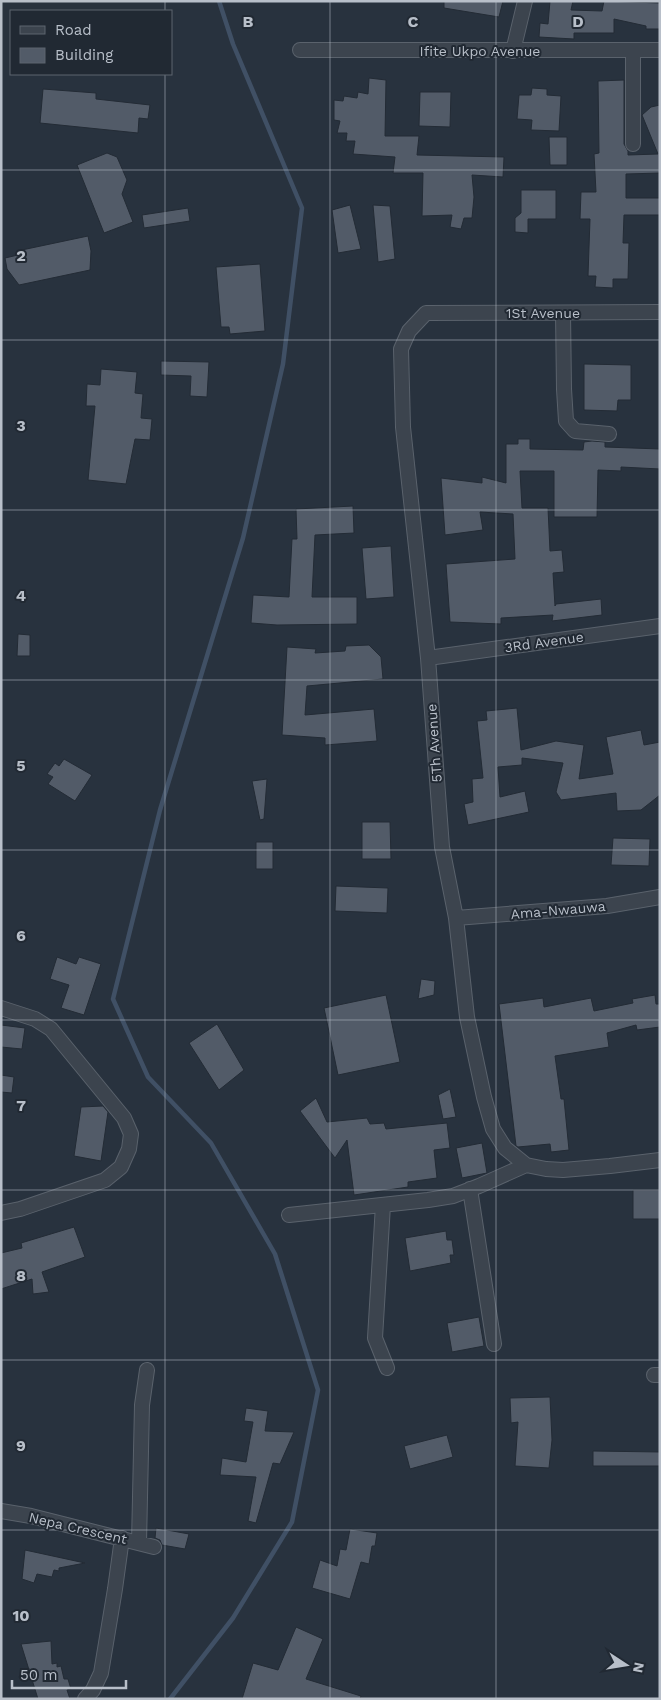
<svg xmlns="http://www.w3.org/2000/svg" width="661" height="1700" viewBox="0 0 661 1700" font-family="'Work Sans',sans-serif">
<style>
.lines{fill:none;stroke-linecap:round;stroke-linejoin:round}
.stream{stroke:#405065;stroke-width:4.5}
.building{fill:#525b68;stroke:#232b35}
.street-casing{stroke:#5a626c;stroke-width:16}
.street{stroke:#3c444e;stroke-width:14}
.grid{fill:none;stroke:#b8bfc9;stroke-width:1;stroke-opacity:0.55}
.labels{text-anchor:middle;stroke-width:4;stroke-linejoin:round;paint-order:stroke}
.street-label{font-size:14px;fill:#b8bfc9;stroke:#212933}
.grid-label{font-size:16px;text-anchor:middle;font-weight:bold;fill:#b8bfc9;stroke:#212933;stroke-width:4;stroke-linejoin:round;paint-order:stroke}
</style>
<rect width="100%" height="100%" fill="#28323e"/>
<g class="lines">
<path class="stream" d="M170 1699 233 1618 292 1522 318 1390 275 1254 211 1143 148 1077 113 999 160 810 243 538 283 364 302 208 233 44 219 1"/>
</g>
<path class="building" d="M444 1H503L499 17 444 8Z
M550 1H573L571 10 602 11 604 1 660 3V29H646V26L614 19V33H574V39L539 37 540 23 548 24Z
M369 78 386 80 385 136H419L417 155 504 157 503 177 472 175 474 197 472 218H464L461 229 450 227 452 215 422 216 423 173H393L395 157 353 154 355 141H346L347 133H337L340 121 334 120V100L343 101 344 96 357 98 358 92 368 94Z
M624 80V144L628 151V155L658 154 642 115 651 107 660 105V173L626 174V198H660V215H624L623 243H629L628 279H613V288L595 287 596 276H588L590 219H580L581 192H596L594 154 599 153 598 81Z
M532 88 547 89V95L561 96 559 131 531 130 532 120 517 119 519 95H531Z
M43 89 96 93V99L150 105 148 119 139 118 138 133 40 123Z
M420 92H451L450 127 419 126Z
M549 137H567V165H550Z
M107 153 117 157 127 180 122 194 133 222 104 233 77 165Z
M521 190H556V219H528V233L515 232V218L521 213Z
M350 205 361 249 338 253 332 210Z
M373 205 390 206 395 259 378 262Z
M188 208 190 221 144 228 142 215Z
M88 236 91 251 90 270 19 285 7 269 5 258 18 255 17 251Z
M260 264 265 331 230 334 229 327H221L216 267Z
M161 361 209 362 207 397 190 396 191 376 161 375Z
M584 364 631 365V400H618L617 411 584 410Z
M101 369 137 372 135 393 143 394 141 418 152 419 150 440 135 439 126 484 88 480 95 406H86L87 384 100 385Z
M518 439H530V449L583 450 584 442 592 441 605 442V447L660 449V469L621 467V471L598 470 597 517H554V471H520L522 508H548L550 551 562 550 564 572 553 573 555 606 556 604 601 599 602 615 552 621 553 615 501 618V624L450 622 446 564 515 559 513 514 480 512 483 530 445 535 441 478 482 483V477L506 483V444H518Z
M353 506 354 533 315 535 312 597H357V624L277 625 251 623 253 595 289 597 292 539H297L296 509Z
M391 546 394 597 366 599 362 548Z
M18 634 30 635V656H17Z
M369 645 381 657 383 679 307 686 305 715 374 709 377 741 325 745V738L282 735 287 647 316 649 315 653 345 651 346 646Z
M517 708 521 750 556 741 584 745 579 779 613 774 606 737 641 730 644 745 660 742V795L641 810 617 811 616 793 561 800 556 792 563 763 522 758V765L498 767 500 797 525 791 529 812 468 825 464 804 473 802 472 779 483 778 477 721 487 720 486 711Z
M64 759 92 775 75 801 48 784 53 777 47 774 55 763 59 766Z
M267 779 264 819 260 820 252 781Z
M362 822H390L391 859H362Z
M613 838 650 839 649 866 611 865Z
M256 842H273V869H256Z
M336 886 388 888 387 913 335 911Z
M57 957 76 964 79 957 101 964 84 1015 61 1008 69 985 50 979Z
M421 979 435 981 434 995 418 999Z
M386 995 400 1062 338 1075 324 1008Z
M655 995 656 1004H660V1027L637 1030 636 1025 607 1033 609 1047 555 1056 561 1099H564L569 1150 551 1152 550 1144 518 1147 516 1146 499 1004 543 998 544 1007 591 998 594 1011 633 1003 632 999Z
M217 1024 244 1070 219 1090 189 1043Z
M1 1025 25 1028 22 1049 1 1047Z
M1 1075 14 1077 12 1093 1 1092Z
M450 1089 456 1117 443 1119 438 1095Z
M316 1098 327 1122 367 1118 370 1124 384 1123 386 1129 447 1123 450 1148 434 1150 437 1178 408 1182V1187L354 1195 347 1140 335 1158 300 1111Z
M103 1106 108 1112 101 1161 74 1156 81 1107Z
M482 1143 487 1173 462 1178 456 1148Z
M633 1190H660V1219H633Z
M74 1227 85 1257 42 1272 49 1292 33 1294 32 1279 1 1289V1253L22 1248 21 1243Z
M446 1231 447 1240H452L454 1255H450L451 1263 410 1271 405 1238Z
M479 1317 484 1346 452 1352 447 1323Z
M550 1397 552 1440 549 1468 515 1466 518 1422 511 1423 510 1398Z
M246 1408 268 1411 265 1431 294 1432 280 1464 273 1463 256 1523 248 1521 256 1477 220 1475 222 1458 246 1462 253 1422 244 1421Z
M447 1435 453 1457 410 1469 404 1446Z
M593 1451 660 1452V1466H593Z
M156 1528 189 1534 185 1549 162 1545 160 1540 155 1538Z
M350 1529 377 1533 375 1546H372L369 1564 361 1562 350 1599 312 1588 320 1560 337 1566 340 1549 346 1550Z
M25 1550 85 1563 59 1568V1571L54 1570 52 1577 37 1574 34 1583 22 1579Z
M296 1627 323 1639 306 1679 361 1696 360 1699H242L253 1663 278 1670Z
M51 1641 52 1664 57 1663V1667L61 1666 64 1679H68L71 1689 67 1690 70 1699H38L21 1644Z"/>
<g class="lines">
<g class="street-casing">
<path id="street" d="M300 50H660
M513 51 525 1
M633 144V51
M660 312 426 313 409 331 401 349 403 427 428 658 442 847 456 918 467 1017 484 1097 493 1129 505 1148 526 1165 546 1169 563 1170 610 1166 660 1160
M563 313 564 389 566 421 575 431 609 434
M428 658 660 626
M456 918 607 906 660 897
M1 1008 35 1019 51 1029 124 1118 131 1134 129 1149 121 1167 105 1180 20 1209 1 1213
M470 1189 494 1344
M383 1205 375 1338 387 1368
M289 1215 428 1200 453 1196 479 1186 526 1165
M654 1375H660
M1 1511 31 1516 154 1547
M139 1543 142 1405 147 1370
M85 1699 93 1690 101 1673 115 1589 122 1538"/>
</g>
<use href="#street" class="street"/>
</g>
<path class="grid" d="M165 1V11M330 1V1699M496 1V1699M165 74V1699M1 170H660M1 340H660M1 510H660M1 680H660M1 850H660M1 1020H660M1 1190H660M1 1360H660M1 1530H660"/>
<g class="labels">
<g class="street-label">
<text x="480" y="56">Ifite Ukpo Avenue</text>
<text x="543" y="318">1St Avenue</text>
<text transform="translate(544 642) rotate(-8)" y="5">3Rd Avenue</text>
<text transform="translate(434 743) rotate(-94)" y="5">5Th Avenue</text>
<text transform="translate(558 910) rotate(-5)" y="5">Ama-Nwauwa</text>
<text transform="translate(78 1528) rotate(13)" y="5">Nepa Crescent</text>
</g>
</g>
<g class="grid-label">
<text x="248" y="27">B</text>
<text x="413" y="27">C</text>
<text x="578" y="27">D</text>
<text x="21" y="261">2</text>
<text x="21" y="431">3</text>
<text x="21" y="601">4</text>
<text x="21" y="771">5</text>
<text x="21" y="941">6</text>
<text x="21" y="1111">7</text>
<text x="21" y="1281">8</text>
<text x="21" y="1451">9</text>
<text x="21" y="1621">10</text>
</g>
<rect width="661" height="1700" fill="none" stroke="#b8bfc9" stroke-width="5"/>
<rect x="10" y="10" width="162" height="65" fill="#212933" stroke="#5d656f"/>
<rect x="20" y="26" width="25" height="8" fill="#3c444e" stroke="#5d656f"/>
<text x="55" y="35" font-size="15" fill="#b8bfc9">Road</text>
<rect x="20" y="48" width="25" height="15" fill="#525b68" stroke="#5d656f"/>
<text x="55" y="60" font-size="15" fill="#b8bfc9">Building</text>
<g transform="translate(626 1665) rotate(102)" stroke="#212933" stroke-width="4" paint-order="stroke">
<path d="M0-4L9 19L0 12L-9 19Z" fill="#b8bfc9"/>
<text y="-8" font-size="14" font-weight="bold" text-anchor="middle" fill="#b8bfc9">N</text>
</g>
<path d="M12 1680v8h114v-8" fill="none" stroke="#b8bfc9" stroke-width="2.5"/>
<text x="20" y="1680" font-size="15" fill="#b8bfc9" stroke="#212933" stroke-width="4" paint-order="stroke">50 m</text>
</svg>
